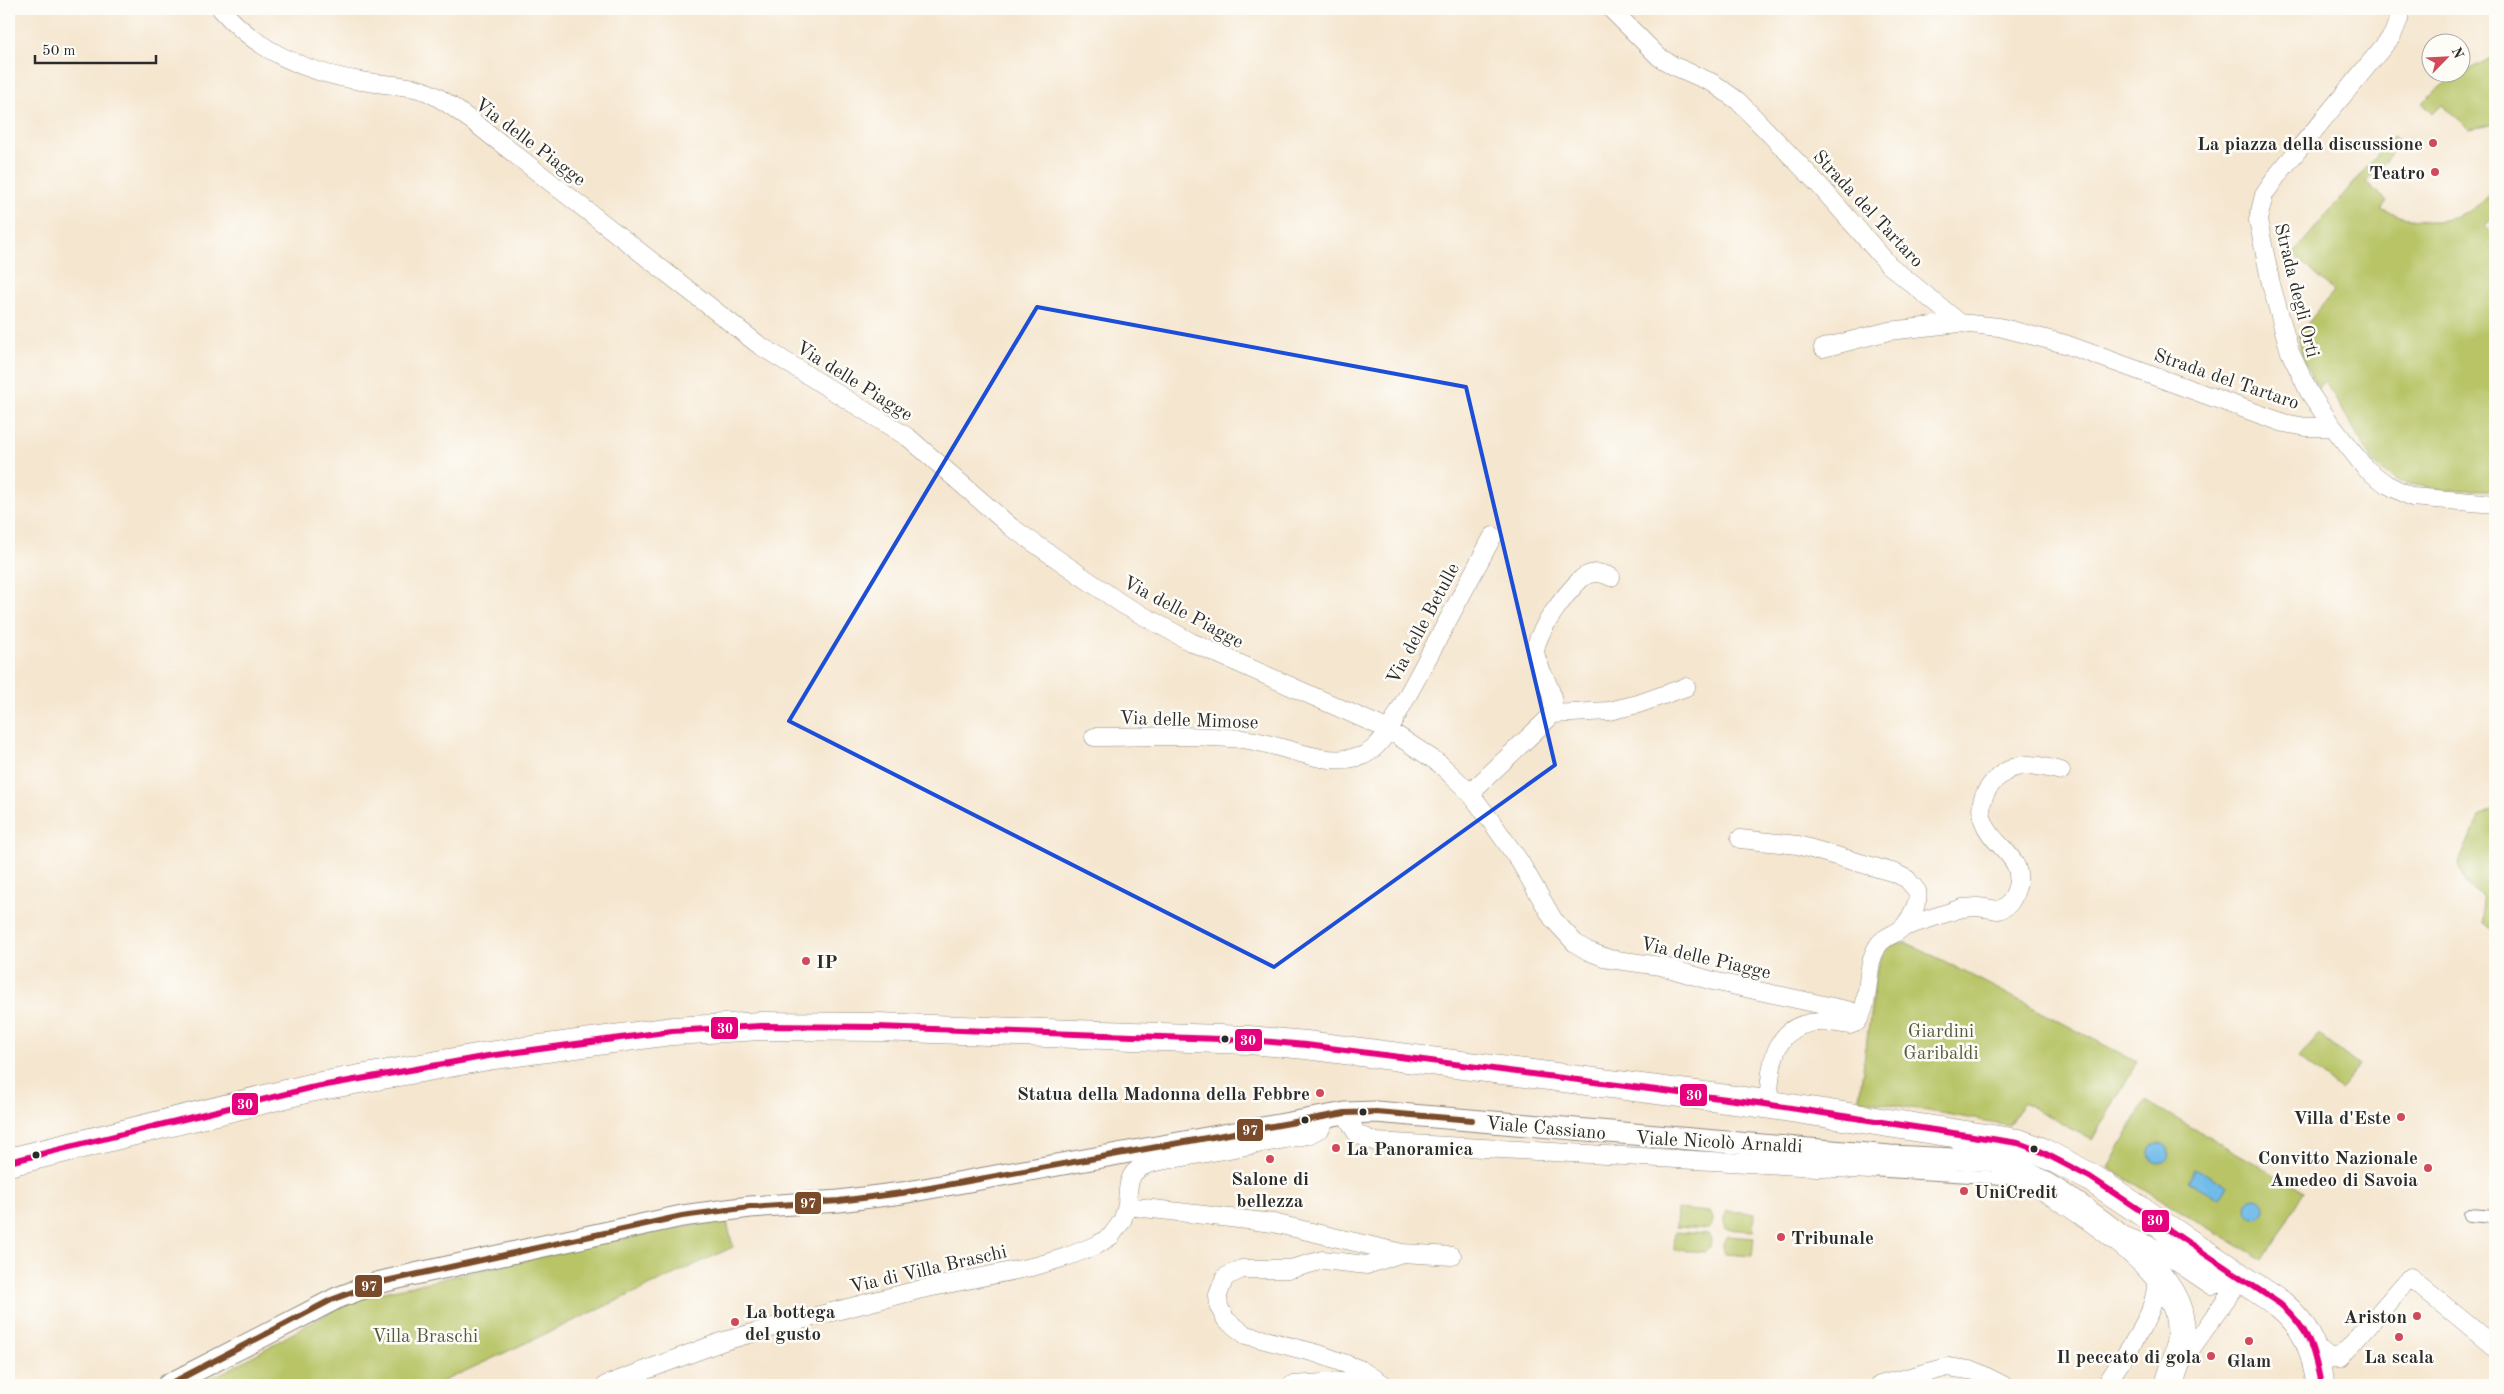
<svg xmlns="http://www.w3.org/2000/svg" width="2504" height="1394" viewBox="0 0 2504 1394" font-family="'Old Standard TT',serif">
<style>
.green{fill:#b8c466;stroke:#727848}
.water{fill:#6fbbe9;stroke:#4d738a}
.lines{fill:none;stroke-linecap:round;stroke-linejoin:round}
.pedestrian-casing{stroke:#90887d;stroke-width:14}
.minor-casing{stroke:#90887d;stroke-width:19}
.tertiary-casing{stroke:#90887d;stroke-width:23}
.primary-casing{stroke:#90887d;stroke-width:29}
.pedestrian{stroke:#fff;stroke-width:12}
.minor{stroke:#fff;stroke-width:18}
.tertiary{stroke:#fff;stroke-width:21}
.primary{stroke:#fff;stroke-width:28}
.bus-1-casing{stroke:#fdfcf7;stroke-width:10}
.bus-2-casing{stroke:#fdfcf7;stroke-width:10}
.bus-1{stroke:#e5007d;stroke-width:6}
.bus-2{stroke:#7a4b2a;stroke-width:6}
.marked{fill:none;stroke:#1d4ed8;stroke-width:4;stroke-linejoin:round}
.poi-dot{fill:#d1495b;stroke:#fdfcf7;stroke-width:2}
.bus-dot{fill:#2b2b2b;stroke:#fdfcf7;stroke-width:2}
.labels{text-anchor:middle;stroke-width:5;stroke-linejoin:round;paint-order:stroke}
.street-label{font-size:19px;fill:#2b2b2b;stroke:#fdfcf7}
.poi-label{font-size:19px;font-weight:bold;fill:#2b2b2b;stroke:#fdfcf7;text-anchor:end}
.park-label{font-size:19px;fill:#55593d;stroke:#fdfcf7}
.line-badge{stroke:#fdfcf7;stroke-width:2}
.badge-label{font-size:14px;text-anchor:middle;font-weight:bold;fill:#fff}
</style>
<rect width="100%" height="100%" fill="#fdfcf7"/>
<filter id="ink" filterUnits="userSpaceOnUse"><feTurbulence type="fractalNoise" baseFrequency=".02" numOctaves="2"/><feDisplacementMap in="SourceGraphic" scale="10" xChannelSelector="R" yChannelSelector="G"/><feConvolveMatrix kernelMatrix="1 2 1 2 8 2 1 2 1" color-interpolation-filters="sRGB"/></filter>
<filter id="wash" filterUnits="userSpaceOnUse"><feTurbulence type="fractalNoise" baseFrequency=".0096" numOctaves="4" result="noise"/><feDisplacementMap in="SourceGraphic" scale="20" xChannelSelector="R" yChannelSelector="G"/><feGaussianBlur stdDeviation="1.12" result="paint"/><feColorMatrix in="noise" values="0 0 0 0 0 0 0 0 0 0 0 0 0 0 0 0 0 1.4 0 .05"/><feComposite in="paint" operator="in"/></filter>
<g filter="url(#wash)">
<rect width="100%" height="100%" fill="#f5e6cf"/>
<path class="green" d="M2495 56V124L2470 129 2442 105 2433 114 2422 103C2443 81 2468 70 2495 56Z
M2393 136 2401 143 2366 182 2387 201 2381 209C2425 228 2462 227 2495 189V215L2485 226 2495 236V242L2490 248 2495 253V490H2440L2396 481 2379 468 2372 459 2325 381 2318 387C2306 369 2300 356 2299 334L2334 291 2293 254Z
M2495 809V931L2484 923 2482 896 2466 885 2458 864 2479 817Z
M1896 943H1906L1921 949 2137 1062 2092 1140 2023 1102 2009 1125 1859 1099 1876 971 1885 949Z
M2318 1034 2359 1066 2340 1090 2298 1057Z
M2145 1101 2304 1191 2263 1260 2108 1168Z
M1677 1209 1710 1212 1713 1217 1712 1225 1708 1229 1676 1227Z
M1727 1211 1754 1213 1753 1231 1726 1229C1723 1220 1723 1219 1727 1211Z
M726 1218 733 1247 435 1385H195L230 1369 353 1299 598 1244Z
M1675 1232 1708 1234 1711 1239 1710 1248 1706 1252 1674 1250Z
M1727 1236 1754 1238 1752 1256 1725 1254C1722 1245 1722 1244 1727 1236Z"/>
<path class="water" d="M2149 1153a10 10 0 1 1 20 0a10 10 0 1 1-20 0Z
M2195 1168 2228 1186 2220 1199 2188 1181Z
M2245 1208a10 10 0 1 1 20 0a10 10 0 1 1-20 0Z"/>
</g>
<g filter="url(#ink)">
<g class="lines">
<g class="pedestrian-casing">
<path id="pedestrian" d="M1870 1170 2020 1179
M2470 1215 2495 1217"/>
</g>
<g class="minor-casing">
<path id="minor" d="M221 9C257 51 308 73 361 81 381 85 403 84 422 90 440 96 456 110 471 120L759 345 909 438 1011 527 1122 604 1191 642 1389 730 1440 764 1470 793 1491 821 1520 862 1553 919 1575 943 1588 951 1609 959 1661 966 1713 981 1851 1011 1856 1018 1855 1023 1850 1025C1839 1024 1830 1021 1819 1022 1771 1024 1771 1068 1768 1104
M1611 9 1659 57 1674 66 1713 83 1738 101 1819 185 1889 265 1960 323 1999 327 2065 344 2284 423 2306 427H2333
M2400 9 2399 19 2392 36 2279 173 2264 195 2258 220 2271 284 2290 352 2309 392 2333 427 2365 468 2386 484 2412 497 2495 504
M1823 348 1889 331 1960 323
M1553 714C1555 687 1542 679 1536 656 1530 638 1568 591 1582 578 1592 571 1600 572 1611 577
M1094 737C1143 737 1194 734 1242 739 1281 743 1319 767 1358 757 1372 754 1381 741 1389 730L1493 536
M1470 793 1553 714 1609 711 1638 704 1686 687
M1740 839 1798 845 1895 873 1907 879 1917 891C1920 901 1911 918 1904 926 1897 935 1884 935 1877 947 1864 969 1872 1001 1857 1022
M1904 927 1962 908 1978 907 1998 910C2006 908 2011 903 2014 895 2031 857 1993 850 1983 820 1975 796 1997 771 2020 766 2033 763 2048 768 2061 771
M1345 1113 1357 1134 1376 1142 1870 1170 1890 1156
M1327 1116 1321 1128 1308 1135 1156 1162C1128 1168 1128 1181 1127 1206L1273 1223 1402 1253 1367 1265 1323 1260 1291 1269H1242L1225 1277 1218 1295 1219 1307 1226 1320 1246 1335 1319 1354 1359 1369 1385 1385
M2123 1235 2156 1248 2211 1285 2220 1282 2228 1269
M1402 1253 1452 1256
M2311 1343 2329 1358H2340L2410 1277 2495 1347
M2179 1366 2241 1278
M606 1385 721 1342 777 1326 918 1290 1036 1266 1066 1257 1097 1245 1111 1236 1122 1221 1127 1206
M1292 1385 1340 1382 1370 1385
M1880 1385 1948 1367 1975 1371 2003 1385
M2106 1385C2125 1353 2161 1311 2156 1273"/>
</g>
<g class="tertiary-casing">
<path id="tertiary" d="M168 1385 337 1298 377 1283 415 1274 682 1216 750 1207 839 1201 902 1193 1345 1113 1376 1112 1890 1156 1999 1161"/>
</g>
<g class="primary-casing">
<path id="primary" d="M1965 1141C2023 1172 2160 1247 2178 1311 2185 1337 2177 1361 2169 1385
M9 1162 310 1088 488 1056 672 1031 761 1026 877 1027 1249 1040 1306 1045 1758 1103 2018 1143 2040 1151 2090 1177 2280 1304C2309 1328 2314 1349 2321 1385"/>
</g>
<use href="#pedestrian" class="pedestrian"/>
<use href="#minor" class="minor"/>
<use href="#tertiary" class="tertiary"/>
<use href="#primary" class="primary"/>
<g class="bus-1-casing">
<path id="bus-1" d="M9 1162 310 1088 488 1056 672 1031 761 1026 877 1027 1249 1040 1306 1045 1758 1103 2018 1143 2040 1151 2090 1177 2280 1304C2309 1328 2314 1349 2321 1385"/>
</g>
<g class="bus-2-casing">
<path id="bus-2" d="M168 1385 331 1300 377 1283 682 1216 750 1207 839 1201 902 1193 1345 1113 1376 1112 1472 1120"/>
</g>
<use href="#bus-1" class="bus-1"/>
<use href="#bus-2" class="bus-2"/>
</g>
</g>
<path class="marked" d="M1037 307 1466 387 1555 765 1274 967 789 721Z"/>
<g class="poi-dot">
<circle cx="2433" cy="143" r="5"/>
<circle cx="2435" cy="172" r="5"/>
<circle cx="806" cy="961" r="5"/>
<circle cx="1320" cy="1093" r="5"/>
<circle cx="2401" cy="1117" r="5"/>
<circle cx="1336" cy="1148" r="5"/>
<circle cx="1270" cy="1159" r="5"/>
<circle cx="2428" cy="1168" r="5"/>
<circle cx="1964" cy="1191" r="5"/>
<circle cx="1781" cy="1237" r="5"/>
<circle cx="2417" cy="1316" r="5"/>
<circle cx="735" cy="1322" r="5"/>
<circle cx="2399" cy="1337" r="5"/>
<circle cx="2249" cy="1341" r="5"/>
<circle cx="2211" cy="1356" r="5"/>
</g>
<g class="bus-dot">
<circle cx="1225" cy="1039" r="4.5"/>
<circle cx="1363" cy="1112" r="4.5"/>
<circle cx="1305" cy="1120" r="4.5"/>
<circle cx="2034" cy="1149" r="4.5"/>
<circle cx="36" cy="1155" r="4.5"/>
</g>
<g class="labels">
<g class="street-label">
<text transform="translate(531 141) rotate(37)" y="7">Via delle Piagge</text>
<text transform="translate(1869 208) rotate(47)" y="7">Strada del Tartaro</text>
<text transform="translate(2298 290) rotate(76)" y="7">Strada degli Orti</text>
<text transform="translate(2227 378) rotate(19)" y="7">Strada del Tartaro</text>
<text transform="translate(855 380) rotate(32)" y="7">Via delle Piagge</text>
<text transform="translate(1184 611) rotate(28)" y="7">Via delle Piagge</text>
<text transform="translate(1422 623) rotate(-62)" y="7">Via delle Betulle</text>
<text transform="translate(1189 719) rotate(2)" y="7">Via delle Mimose</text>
<text transform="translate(1706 957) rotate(13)" y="7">Via delle Piagge</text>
<text transform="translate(1546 1127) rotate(5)" y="7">Viale Cassiano</text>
<text transform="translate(1719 1141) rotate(3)" y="7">Viale Nicolò Arnaldi</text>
<text transform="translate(928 1268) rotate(-13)" y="7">Via di Villa Braschi</text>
</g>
<g class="poi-label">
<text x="2423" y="150">La piazza della discussione</text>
<text x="2425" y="179">Teatro</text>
<text x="816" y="968" text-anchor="start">IP</text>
<text x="1310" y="1100">Statua della Madonna della Febbre</text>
<text x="2391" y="1124">Villa d'Este</text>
<text x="1346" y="1155" text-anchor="start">La Panoramica</text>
<text x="2418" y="1164">Convitto Nazionale<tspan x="2418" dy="22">Amedeo di Savoia</tspan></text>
<text x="1270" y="1185" text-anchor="middle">Salone di<tspan x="1270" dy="22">bellezza</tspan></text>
<text x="1974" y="1198" text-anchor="start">UniCredit</text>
<text x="1791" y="1244" text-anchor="start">Tribunale</text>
<text x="745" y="1318" text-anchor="start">La bottega<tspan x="745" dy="22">del gusto</tspan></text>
<text x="2407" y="1323">Ariston</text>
<text x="2201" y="1363">Il peccato di gola</text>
<text x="2399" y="1363" text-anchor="middle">La scala</text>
<text x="2249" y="1367" text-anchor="middle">Glam</text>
</g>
<g class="park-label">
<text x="1941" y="1037">Giardini<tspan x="1941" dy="22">Garibaldi</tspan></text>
<text x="425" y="1342">Villa Braschi</text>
</g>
</g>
<g class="line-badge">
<rect x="710" y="1016" width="29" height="24" rx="5" fill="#e5007d"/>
<rect x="1234" y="1028" width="29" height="24" rx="5" fill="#e5007d"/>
<rect x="1679" y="1083" width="29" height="24" rx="5" fill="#e5007d"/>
<rect x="231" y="1092" width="28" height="24" rx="5" fill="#e5007d"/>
<rect x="1236" y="1118" width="28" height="24" rx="5" fill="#7a4b2a"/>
<rect x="794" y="1191" width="28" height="24" rx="5" fill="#7a4b2a"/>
<rect x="2141" y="1209" width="29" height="24" rx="5" fill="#e5007d"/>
<rect x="354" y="1274" width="29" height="24" rx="5" fill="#7a4b2a"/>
</g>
<g class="badge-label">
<text x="725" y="1033">30</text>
<text x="1248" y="1045">30</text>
<text x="1694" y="1100">30</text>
<text x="245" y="1109">30</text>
<text x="1250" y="1135">97</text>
<text x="808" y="1208">97</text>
<text x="2155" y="1225">30</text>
<text x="369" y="1291">97</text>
</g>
<rect width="2504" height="1394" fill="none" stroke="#fdfcf7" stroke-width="30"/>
<g transform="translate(2446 58) rotate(66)"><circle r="24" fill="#fdfcf7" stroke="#a9a8a5"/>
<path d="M0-4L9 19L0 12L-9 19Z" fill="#d1495b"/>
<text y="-8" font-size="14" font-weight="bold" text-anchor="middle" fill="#2b2b2b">N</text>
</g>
<path d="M35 55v8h121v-8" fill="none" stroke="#2b2b2b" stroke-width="2.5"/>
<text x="42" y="55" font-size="15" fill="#2b2b2b" stroke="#fdfcf7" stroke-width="4" paint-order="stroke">50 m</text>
</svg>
